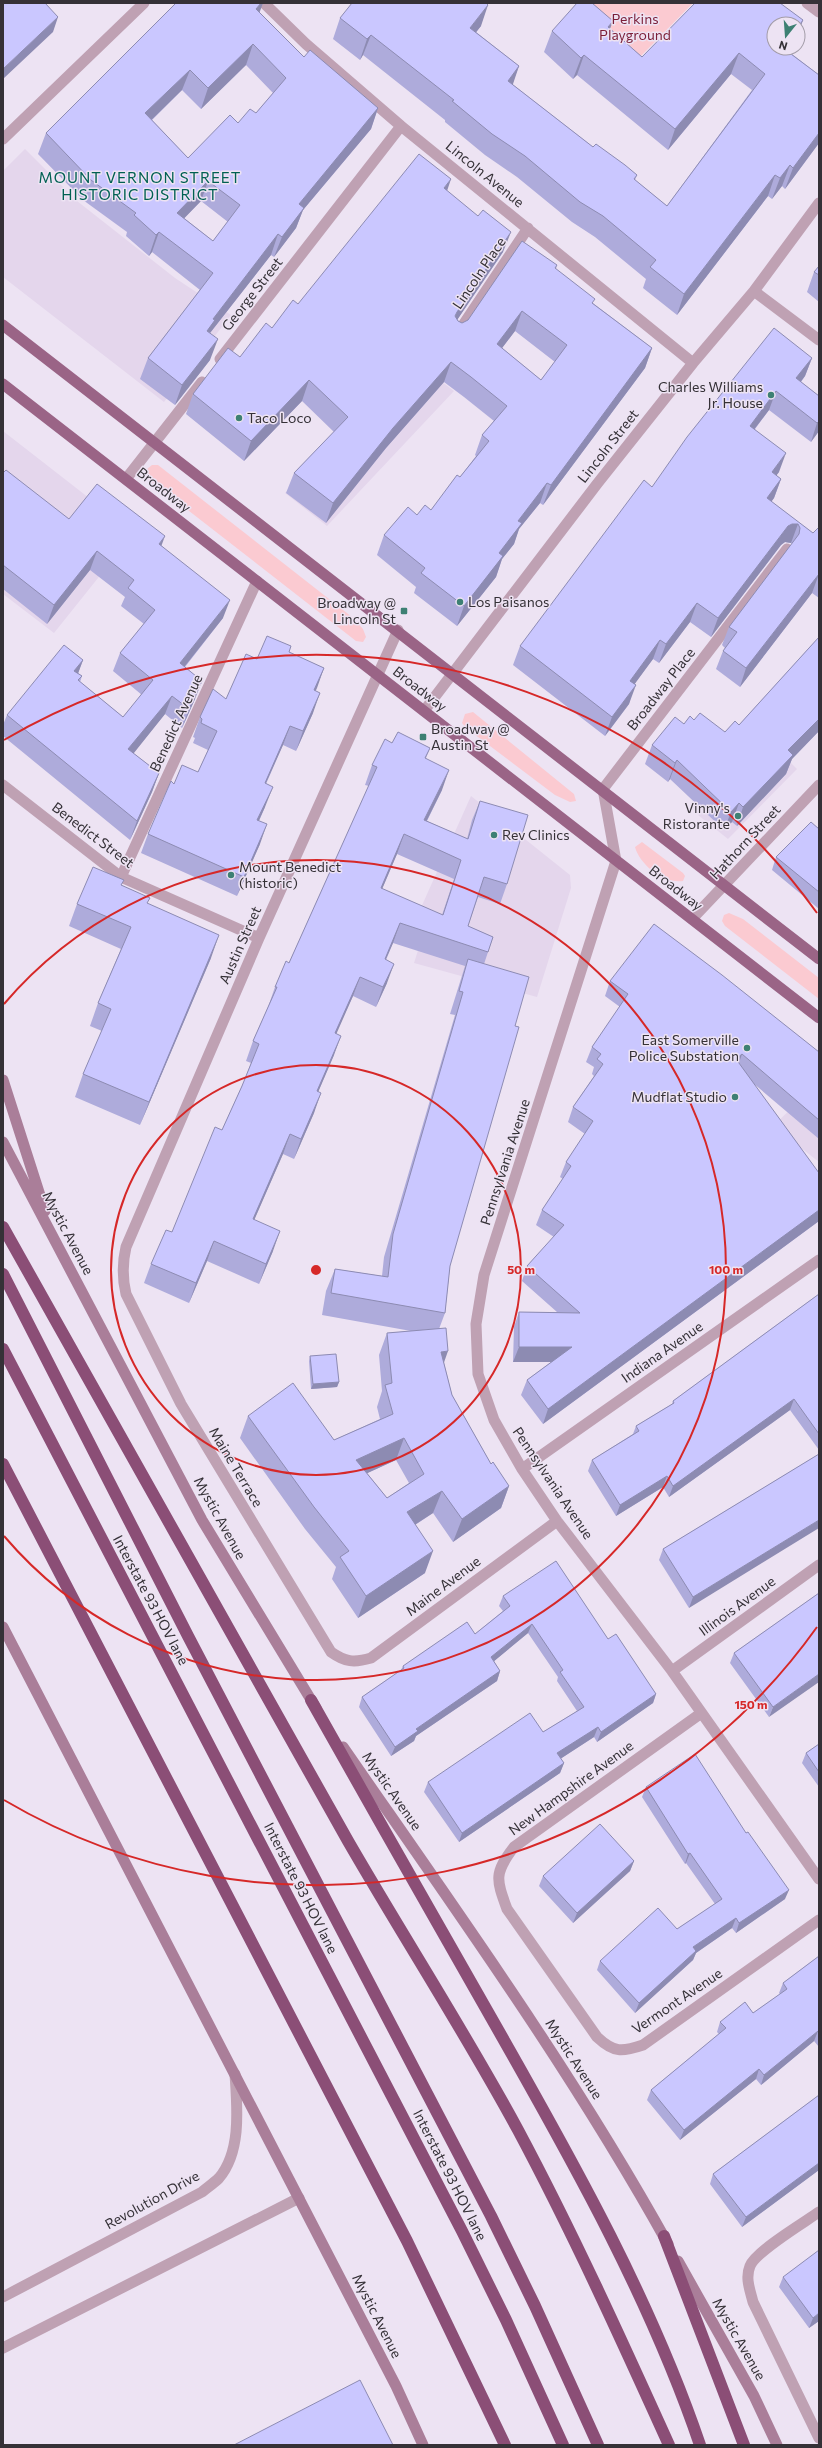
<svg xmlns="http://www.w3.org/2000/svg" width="822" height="2448" viewBox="0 0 822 2448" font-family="Commissioner,sans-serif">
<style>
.built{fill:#e4d6ec}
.green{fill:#fbcad1}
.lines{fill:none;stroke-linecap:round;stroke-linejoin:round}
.minor{stroke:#bfa1b3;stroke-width:11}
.secondary{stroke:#aa7e99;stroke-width:11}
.primary{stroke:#9a6486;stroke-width:11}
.motorway{stroke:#8b4e76;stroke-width:12}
.wall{fill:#aeabdb;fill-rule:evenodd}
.shaded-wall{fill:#8d8bb2}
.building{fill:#cac7ff;stroke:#8d8bb2;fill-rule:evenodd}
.ring{fill:none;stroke:#d62828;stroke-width:2}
.poi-dot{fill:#3d8073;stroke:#ede3f3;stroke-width:1.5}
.labels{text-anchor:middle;stroke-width:3;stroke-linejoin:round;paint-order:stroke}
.park-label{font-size:14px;fill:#7b1e38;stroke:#ede3f3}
.street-label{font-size:14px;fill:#353137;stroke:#ede3f3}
.poi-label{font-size:14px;fill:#353137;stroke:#ede3f3;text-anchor:end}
.neighbourhood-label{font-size:15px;letter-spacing:1px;fill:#006053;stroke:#ede3f3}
.centre{fill:#d62828;stroke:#ede3f3;stroke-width:2}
.ring-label{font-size:12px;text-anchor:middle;font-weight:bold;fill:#d62828;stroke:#ede3f3;stroke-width:3;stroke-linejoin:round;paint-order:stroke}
</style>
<rect width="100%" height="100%" fill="#ede3f3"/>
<path class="built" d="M25 149 77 201 175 278 231 315 164 402 3 277V171Z
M414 360 454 391 327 526 285 493Z
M3 431 134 533 54 633 3 594Z
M769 741 797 769 728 839 698 815Z
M471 796 570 875 571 888 537 997 414 963 429 916 419 912Z
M819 1082V1162L773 1126Z"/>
<path class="green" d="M580 3H693L637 60Z
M152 465H158L352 617 363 629 366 637 363 642 356 641 148 479 147 469Z
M473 712 574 794 576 801 570 802 555 795 466 728 462 723 465 714Z
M642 842 683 873 685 876 683 881C664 884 640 865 635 847Z
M729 913 743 919 819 978V999L725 926 722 921 724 915Z"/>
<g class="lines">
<path class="minor" d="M264 3 306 44 401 126 693 363
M807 3 819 12
M3 139 144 3
M754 291 819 340
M457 334 528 228
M220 359 401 126
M126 479 202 382
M787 549 603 789 616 861 484 1275 476 1324 478 1374 494 1420 522 1469 557 1521 672 1671 819 1879
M398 630 259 938 126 1247C122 1264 122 1277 126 1294L181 1404 331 1652C345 1662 354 1663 371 1658L557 1521
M424 711 597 484 693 363 754 291 819 203
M3 785 121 877 259 938
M121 877 257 581
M692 919 819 785
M522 1469 819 1260
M672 1671 819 1565
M700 1714 514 1847C494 1873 496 1879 507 1909L597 2037C614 2053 622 2052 643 2045L819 1920
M819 2212C805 2222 756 2251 750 2266 745 2278 750 2290 753 2302L819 2438
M3 2297 202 2192C208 2187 214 2183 219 2178 242 2151 237 2106 235 2074
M3 2348 299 2198"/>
<path class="secondary" d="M3 1080 45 1211
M3 1142 202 1520 316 1708
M3 1627 396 2386 423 2445
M343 1747C456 1910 572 2071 668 2244
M678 2261 754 2396 777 2445"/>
<path class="primary" d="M3 325 819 959
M3 384 819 1018"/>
<path class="motorway" d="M3 1227C119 1431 232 1637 348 1841 404 1938 465 2032 518 2130 573 2233 621 2339 669 2445
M3 1274 188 1636 491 2216 535 2306 598 2445
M3 1349 462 2231 506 2320 563 2445
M3 1464 407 2241 505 2445
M311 1700C374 1812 437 1923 501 2035 576 2167 651 2301 700 2445
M664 2236 744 2445"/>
</g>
<path class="wall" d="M176 3H263L259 12 304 57 378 108 371 129 303 210 296 228 274 257 271 255 210 333V360L175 405 140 379 148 358 200 290 152 252 149 256 126 236 127 232 83 200 38 154 46 133ZM246 65 273 93 256 113 238 123 188 158 152 120 182 90 201 109ZM201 201 228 222 213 241 184 218Z
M774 4 803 20 798 34V24L788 51 819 75V143L785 189 782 186 772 199 768 196 677 315 643 288 646 279 595 237 572 222 517 177 485 155 445 122V120L363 55 360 60 333 39 340 18 481 26 476 32 519 66 512 84 593 147 637 175 635 180 667 206 752 90 731 74 668 150 577 75 573 79 544 52 552 31 610 29 642 57Z
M447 191 503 252 457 320 458 321 462 323 468 320 557 265 556 269 594 304 652 348 645 368 543 505 540 503 519 529 514 544 502 559 496 577 457 626 414 593 416 587 377 555 384 535 417 515 431 510 460 477 476 456 475 455 482 435 494 421 464 397 444 382 386 448 326 523 286 493 294 473 334 432 302 401 244 461 186 414 193 394 240 357 272 328 298 304ZM515 331 555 362 541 380 502 348Z
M819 266V302L807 292 814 272Z
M812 358 805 376 801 382 819 396V431L811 442 769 410 755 429 779 472 776 475 781 479 774 498 771 502 813 533 819 527V598L812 593 740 687 716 669 723 651 725 648 722 645 729 627 792 544 791 543 785 542 781 545 711 637 690 622 659 663 653 659 634 684 629 704 605 736 513 665 520 646 652 487Z
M3 473 69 519 162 546 223 618 185 667 195 699 182 728 165 714 133 753 159 773 152 792 130 840 3 736V725L7 715 83 660 78 673 82 676 80 682 123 717 142 695 113 671 120 653 144 624 121 606 125 597 90 570 47 624 3 589Z
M819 637V731L792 759 786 774 737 826 732 822 724 830 670 779 668 782 645 764 652 745 684 724 694 720 725 732 739 725Z
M289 653 324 668 315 691 313 713 296 751 283 745 266 784 265 807 259 821 260 844 237 896 141 853 148 834 174 784 198 772 208 750 193 743 195 738 193 737 200 717 226 699 257 659Z
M392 743 430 748 426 758 442 790 427 821 467 839 472 820 480 801 507 884 500 904 478 897 468 926 493 937 484 964 515 1026 450 1266 445 1313 439 1329 444 1363 452 1395 491 1464 509 1486 501 1508 453 1542 433 1513 415 1525 425 1573 358 1618 332 1579 336 1567 305 1529 240 1438 248 1416 334 1440 380 1419 377 1407 382 1391 379 1355 387 1333 411 1331 322 1315 326 1291 335 1269 382 1276 384 1257 455 1015 450 1014 465 966 393 943 386 960 387 983 376 1007 353 996 336 1033 334 1055 318 1092 314 1113 294 1159 283 1154 254 1220 273 1251 259 1284 207 1261 189 1303 144 1283 151 1264 172 1232 222 1130 242 1086 251 1063 246 1061 253 1041 268 1007 275 987 289 963 369 786 365 785 372 765ZM397 854 454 879 442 915 382 889ZM396 1460 409 1483 387 1498 367 1473Z
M819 829V909L772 870 776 857Z
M122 885 148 904 211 958 140 1125 75 1097 83 1074 102 1031 90 1026 98 1003 121 949 69 926 77 904Z
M610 981 819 1052V1139L753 1083 819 1173V1221L543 1424 521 1395 527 1380 551 1362H513L514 1327 519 1312H557L522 1281 527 1266 554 1237 536 1225 542 1210 563 1179 560 1177 566 1162 585 1134 568 1122 573 1107 594 1076 592 1074 594 1067 586 1062 592 1047 620 1007 605 996Z
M819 1294V1450L790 1410 669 1497 663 1487 616 1516 588 1471 592 1460 633 1434 636 1426 672 1404 673 1401Z
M310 1356 339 1382 337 1387 311 1389 309 1361Z
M819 1454 689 1608 659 1560 663 1549Z
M819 1593 769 1717 730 1663 734 1653Z
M503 1596 608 1639 656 1694 653 1703 597 1742 594 1737 560 1759 564 1763 560 1773 459 1842 424 1792 428 1782 543 1732 577 1711 557 1681 558 1677 528 1633 494 1661 500 1671 497 1681 416 1736 414 1741 391 1756 359 1707 362 1697 401 1670 403 1666 475 1634 503 1611 499 1606Z
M819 1744V1787L802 1763 806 1753Z
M646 1787 785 1899 736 1933 732 1928 696 1953 693 1960 635 2013 597 1970 600 1961 677 1929 715 1904 686 1863 685 1864 642 1797Z
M634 1861 630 1871 573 1923 539 1886 543 1876Z
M819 1956V2047L814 2041 761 2085 756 2079 680 2140 647 2100 651 2090 719 2034 717 2032 720 2022 753 2013 780 1994 779 1993 783 1983Z
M819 2095V2170L742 2227 710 2184 713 2174Z
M783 2277 819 2321 809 2328 779 2287Z"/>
<path class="shaded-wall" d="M261 3H263L256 22V9Z
M488 5 481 26 463 49 470 28Z
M58 17 53 32 3 79V69Z
M803 20 798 34V27Z
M613 21 605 42 608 27Z
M371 35 363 55 360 60 367 39Z
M253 44 246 65 201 109 208 88Z
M782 48H790L775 68Z
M739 53 731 74 668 150 675 129Z
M584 55 577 75 573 79 581 58Z
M519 66 512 87 508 81Z
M190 70 182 90 138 133 145 113Z
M378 108 371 129 303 210 296 228 274 257 282 237 299 204Z
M819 133V143L785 189 793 168Z
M790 165 782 186 772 199 780 178Z
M775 175 768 196 677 315 684 294Z
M451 179 444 200V188Z
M208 181 201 201 170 233 177 213Z
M159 232 152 252 149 256 156 235Z
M511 232 503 252 449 332 457 312Z
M278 234 271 255 210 333 207 331 213 319Z
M522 311 515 331 490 364 497 344Z
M218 339 210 360 175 405 182 385Z
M652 348 645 368 543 505 551 485Z
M812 358 805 376 789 397 796 378Z
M451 362 444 382 386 448 326 523 333 503 393 428Z
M309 380 302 401 244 461 251 441Z
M776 391 769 410 743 444 750 426Z
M819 421V431L811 442 817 423Z
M786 453 779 472 765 491 772 472Z
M781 479 774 498 760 517 767 498Z
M547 483 540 503 519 529 514 544 502 559 496 577 457 626 464 606 499 553 518 521Z
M792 524H798L791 543 785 542 781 545 711 637 718 618 788 526Z
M165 536 158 555 159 544Z
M97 551 90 570 47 624 54 605Z
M819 574 812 593 740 687 746 668Z
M230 600 223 618 173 681 180 663Z
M697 603 690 622 659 663 666 644Z
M660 640 653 659 623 700 630 681Z
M83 660 76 679 74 671Z
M324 668 317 688 307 710 314 690Z
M202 681 195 699 182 728 189 709Z
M636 685 629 704 605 736 612 717Z
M320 693 313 713 296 751 303 731Z
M172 696 165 714 122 768 128 749Z
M819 719V731L792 759 786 774 737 826 743 807 788 750Z
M290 726 283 745 257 803 265 783Z
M677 760 670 779 668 782 675 763Z
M449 770 442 790 417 840 424 820Z
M159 773 152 792 130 840 137 821Z
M273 787 265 807 250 840 257 820Z
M739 803 732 822 724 830 731 812Z
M267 824 260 844 237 896 244 877Z
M404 834 397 854 374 908 381 888Z
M400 923 393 943 377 979 385 959Z
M219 935 211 958 140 1125 149 1102Z
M394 964 387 983 376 1007 383 987Z
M360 977 353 996 328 1053 335 1033Z
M341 1036 334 1055 310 1111 317 1091Z
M742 1054 737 1069 736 1059Z
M321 1093 314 1113 294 1159 301 1139Z
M290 1134 283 1154 246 1239 253 1219Z
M819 1210V1221L543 1424 548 1409Z
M280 1231 273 1251 259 1284 266 1264Z
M214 1241 207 1261 189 1303 196 1283Z
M519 1347H572L566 1362H513Z
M448 1351 440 1374 441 1352Z
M339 1382 337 1387 311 1389 313 1384Z
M794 1399 790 1410 669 1497 673 1486Z
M404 1438 396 1460 348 1482 356 1460Z
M667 1476 663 1487 616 1516 620 1505Z
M509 1486 501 1508 453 1542 462 1519Z
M442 1491 433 1513 399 1535 407 1512Z
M819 1520V1528L689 1608 693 1597Z
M433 1551 425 1573 358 1618 366 1596Z
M532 1624 528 1633 487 1667 491 1657Z
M500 1671 497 1681 416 1736 414 1741 391 1756 395 1747 416 1729Z
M819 1674V1682L769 1717 773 1707Z
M656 1694 653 1703 597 1742 601 1732Z
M598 1727 594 1737 554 1763 557 1753Z
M564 1763 560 1773 459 1842 462 1833Z
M690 1853 686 1863 685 1864 688 1854Z
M634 1861 630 1871 573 1923 577 1913Z
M789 1890 785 1899 736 1933 739 1923Z
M736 1918 732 1928 696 1953 693 1960 635 2013 639 2003 693 1947Z
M818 2031 814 2041 761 2085 764 2075Z
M759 2069 756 2079 680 2140 684 2130Z
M819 2163V2170L742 2227 746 2217Z
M819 2313V2321L809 2328 813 2318Z"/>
<path class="building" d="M3 3H45L58 17 3 69Z
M176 3H261L256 9 304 57 310 50 378 108 299 204 304 208 282 237 278 234 213 319 215 320 207 331 218 339 182 385 148 358 213 273 159 232 156 235 134 215 136 213 91 180 46 133ZM253 44 286 78 256 113 250 109 238 123 230 115 188 158 145 113 190 70 208 88ZM208 181 240 205 213 241 177 213Z
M352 3H486L488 5 470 28 519 66 508 81 593 147 596 144 625 165 637 175 634 179 667 206 765 74 739 53 675 129 584 55 581 58 552 31 577 3H592L613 21 608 27 642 57 695 3H773L774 4 775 3H780L803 20 798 27V24H774V48H783L819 75V133L793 168 790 165 780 178 775 175 684 294 650 267 656 260 603 216 580 202 525 156 492 134 452 101 454 100 371 35 367 39 340 18Z
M419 154 451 179 444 188 478 216 483 210 511 232 457 312 455 316 458 321 462 323 468 320 522 241 557 265 555 268 595 299 592 303 652 348 551 485 547 483 518 521 522 523 499 553 503 556 464 606 421 573 425 568 384 535 408 507 417 515 425 505 431 510 457 475 460 477 489 441 482 435 507 406 471 377 451 362 393 428 333 503 294 473 348 417 309 380 251 441 193 394 228 348 240 357 266 323 272 328 293 300 298 304ZM522 311 567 345 541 380 497 344Z
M819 266V275L814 272Z
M774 328 812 358 796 378 819 396V421L817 423 776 391 750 426 786 453 772 472 781 479 767 498 813 533 819 527V574L746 668 723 651 737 632 729 627 799 534 800 528 798 524H792L788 526 718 618 697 603 666 644 660 640 630 681 636 685 612 717 520 646 644 480 652 487 687 437Z
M6 470 69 519 97 484 165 536 159 544 230 600 180 663 202 681 189 709 172 696 128 749 159 773 137 821 7 715 64 645 83 660 74 671 82 676 78 680 123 717 153 680 120 653 155 610 128 588 134 580 97 551 54 605 3 565V473Z
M267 636 291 646 289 652 324 668 314 690 320 693 303 731 290 726 265 783 273 787 257 820 267 824 244 877 148 834 171 781 174 784 182 765 198 772 217 731 201 723 202 719 200 717 213 689 226 699 246 654 257 659Z
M819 637V719L788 750 793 755 743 807 739 803 731 812 677 760 675 763 652 745 675 717 684 724 690 716 694 720 700 713 725 732 735 721 739 725Z
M398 732 430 748 425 758 449 770 424 820 468 839 480 801 528 815 507 884 484 877 468 926 493 937 488 952 400 923 385 959 394 964 383 987 360 977 335 1033 341 1036 317 1091 321 1093 301 1139 290 1134 253 1219 280 1231 266 1264 214 1241 196 1283 151 1264 166 1230 172 1232 215 1127 222 1130 242 1086 259 1044 253 1041 277 987H275L286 961 289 963 377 767 372 765 385 739 392 743ZM404 834 461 860 443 915 381 888Z
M811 822 819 829V892L776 857Z
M93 867 124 880 121 885 150 898 147 903 219 935 149 1102 83 1074 111 1009 98 1003 131 927 77 904Z
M654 924 722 975 819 1052V1120L742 1054 736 1059 819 1173V1210L548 1409 527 1380 572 1347H519V1312L580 1313 527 1266 564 1225 542 1210 571 1166 566 1162 593 1121 573 1107 603 1064 597 1059 601 1054 592 1047 628 994 610 981Z
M468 959 529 977 515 1026 519 1027 450 1266 445 1313 331 1293 335 1269 388 1277 393 1234 463 992 459 991Z
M819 1294V1434L794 1399 673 1486 667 1476 620 1505 592 1460 639 1431 636 1426 674 1403 673 1401Z
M446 1328 448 1351 441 1352 452 1395 491 1464 493 1462 509 1486 462 1519 442 1491 407 1512 433 1551 366 1596 340 1557 349 1551 314 1507 248 1416 293 1383 334 1440 393 1414 385 1385 392 1383 387 1333ZM404 1438 424 1474 387 1498 356 1460Z
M336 1354 339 1382 313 1384 310 1356Z
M819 1454V1520L693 1597 663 1549Z
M556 1561 608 1639 616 1634 656 1694 601 1732 598 1727 557 1753 564 1763 462 1833 428 1782 530 1713 543 1732 584 1707 560 1672 563 1670 532 1624 491 1657 500 1671 416 1729 418 1731 395 1747 362 1697 404 1668 403 1666 467 1622 475 1634 510 1606 503 1596Z
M819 1593V1674L773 1707 734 1653Z
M819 1744V1772L806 1753Z
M695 1754 746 1833 748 1832 789 1890 739 1923 736 1918 693 1947 696 1951 639 2003 600 1961 658 1908 677 1929 722 1899 690 1853 688 1854 646 1787Z
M600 1824 634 1861 577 1913 543 1876Z
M819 1956V2032L818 2031 764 2075 759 2069 684 2130 651 2090 726 2028 720 2022 745 2002 753 2013 787 1989 783 1983Z
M819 2095V2163L746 2217 713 2174Z
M819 2250V2313L813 2318 783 2277Z
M360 2380 393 2445H234Z"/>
<g class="ring">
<circle cx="316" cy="1270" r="205"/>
<path d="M4 1004A410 410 0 1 1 4 1536"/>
<path d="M817 1627A615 615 0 0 1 4 1800M4 740A615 615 0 0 1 817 913"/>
</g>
<g class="poi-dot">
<circle cx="771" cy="395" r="4"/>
<circle cx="239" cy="418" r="4"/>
<circle cx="460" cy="602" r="4"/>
<rect x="400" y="607" width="8" height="8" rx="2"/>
<rect x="419" y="733" width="8" height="8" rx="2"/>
<circle cx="738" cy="816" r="4"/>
<circle cx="494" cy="835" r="4"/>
<circle cx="231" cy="875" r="4"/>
<circle cx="747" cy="1048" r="4"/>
<circle cx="735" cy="1097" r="4"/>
</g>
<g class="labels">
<g class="park-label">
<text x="635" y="24">Perkins<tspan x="635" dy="16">Playground</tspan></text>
</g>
<g class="street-label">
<text transform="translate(485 174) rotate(39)" y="5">Lincoln Avenue</text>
<text transform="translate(479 273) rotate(-56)" y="5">Lincoln Place</text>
<text transform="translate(252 294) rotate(-52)" y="5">George Street</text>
<text transform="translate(608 446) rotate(-52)" y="5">Lincoln Street</text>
<text transform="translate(164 490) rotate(38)" y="5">Broadway</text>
<text transform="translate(420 689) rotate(38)" y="5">Broadway</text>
<text transform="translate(661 689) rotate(-52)" y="5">Broadway Place</text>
<text transform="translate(176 723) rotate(-65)" y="5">Benedict Avenue</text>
<text transform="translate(93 835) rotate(37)" y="5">Benedict Street</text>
<text transform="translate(745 842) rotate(-47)" y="5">Hathorn Street</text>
<text transform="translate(676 888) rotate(38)" y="5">Broadway</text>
<text transform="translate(240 945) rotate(-66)" y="5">Austin Street</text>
<text transform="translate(505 1162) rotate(-72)" y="5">Pennsylvania Avenue</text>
<text transform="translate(68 1233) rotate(62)" y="5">Mystic Avenue</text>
<text transform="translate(662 1352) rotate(-35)" y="5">Indiana Avenue</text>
<text transform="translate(236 1467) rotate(59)" y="5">Maine Terrace</text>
<text transform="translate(553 1483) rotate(56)" y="5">Pennsylvania Avenue</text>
<text transform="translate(220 1518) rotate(61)" y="5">Mystic Avenue</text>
<text transform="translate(443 1586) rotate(-37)" y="5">Maine Avenue</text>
<text transform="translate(151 1600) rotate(62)" y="5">Interstate 93 HOV lane</text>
<text transform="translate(737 1606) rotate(-36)" y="5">Illinois Avenue</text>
<text transform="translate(571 1788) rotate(-36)" y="5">New Hampshire Avenue</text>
<text transform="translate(392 1791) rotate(55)" y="5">Mystic Avenue</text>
<text transform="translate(301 1888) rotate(63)" y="5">Interstate 93 HOV lane</text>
<text transform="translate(677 2001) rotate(-34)" y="5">Vermont Avenue</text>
<text transform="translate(574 2059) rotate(57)" y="5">Mystic Avenue</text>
<text transform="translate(450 2175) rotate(63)" y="5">Interstate 93 HOV lane</text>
<text transform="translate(152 2200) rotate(-29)" y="5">Revolution Drive</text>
<text transform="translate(377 2316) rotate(63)" y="5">Mystic Avenue</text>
<text transform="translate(739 2339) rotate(60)" y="5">Mystic Avenue</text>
</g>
<g class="poi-label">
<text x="763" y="392">Charles Williams<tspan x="763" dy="16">Jr. House</tspan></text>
<text x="247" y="423" text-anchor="start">Taco Loco</text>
<text x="468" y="607" text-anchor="start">Los Paisanos</text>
<text x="396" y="608">Broadway @<tspan x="396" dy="16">Lincoln St</tspan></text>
<text x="431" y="734" text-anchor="start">Broadway @<tspan x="431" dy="16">Austin St</tspan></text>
<text x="730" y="813">Vinny's<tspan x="730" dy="16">Ristorante</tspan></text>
<text x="502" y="840" text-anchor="start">Rev Clinics</text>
<text x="239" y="872" text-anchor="start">Mount Benedict<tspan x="239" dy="16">(historic)</tspan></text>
<text x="739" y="1045">East Somerville<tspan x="739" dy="16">Police Substation</tspan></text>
<text x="727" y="1102">Mudflat Studio</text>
</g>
<g class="neighbourhood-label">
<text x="140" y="183">MOUNT VERNON STREET<tspan x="140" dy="17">HISTORIC DISTRICT</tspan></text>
</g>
</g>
<circle cx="316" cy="1270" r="6" class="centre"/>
<g class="ring-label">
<text x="521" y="1274">50 m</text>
<text x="726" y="1274">100 m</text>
<text x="751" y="1709">150 m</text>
</g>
<rect width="822" height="2448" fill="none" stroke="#353137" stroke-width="8"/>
<g transform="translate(786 36) rotate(197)"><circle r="19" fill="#ede3f3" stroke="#a39ca8"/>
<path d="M0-3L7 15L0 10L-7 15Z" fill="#3d8073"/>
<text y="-6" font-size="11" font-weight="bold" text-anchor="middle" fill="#353137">N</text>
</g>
</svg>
